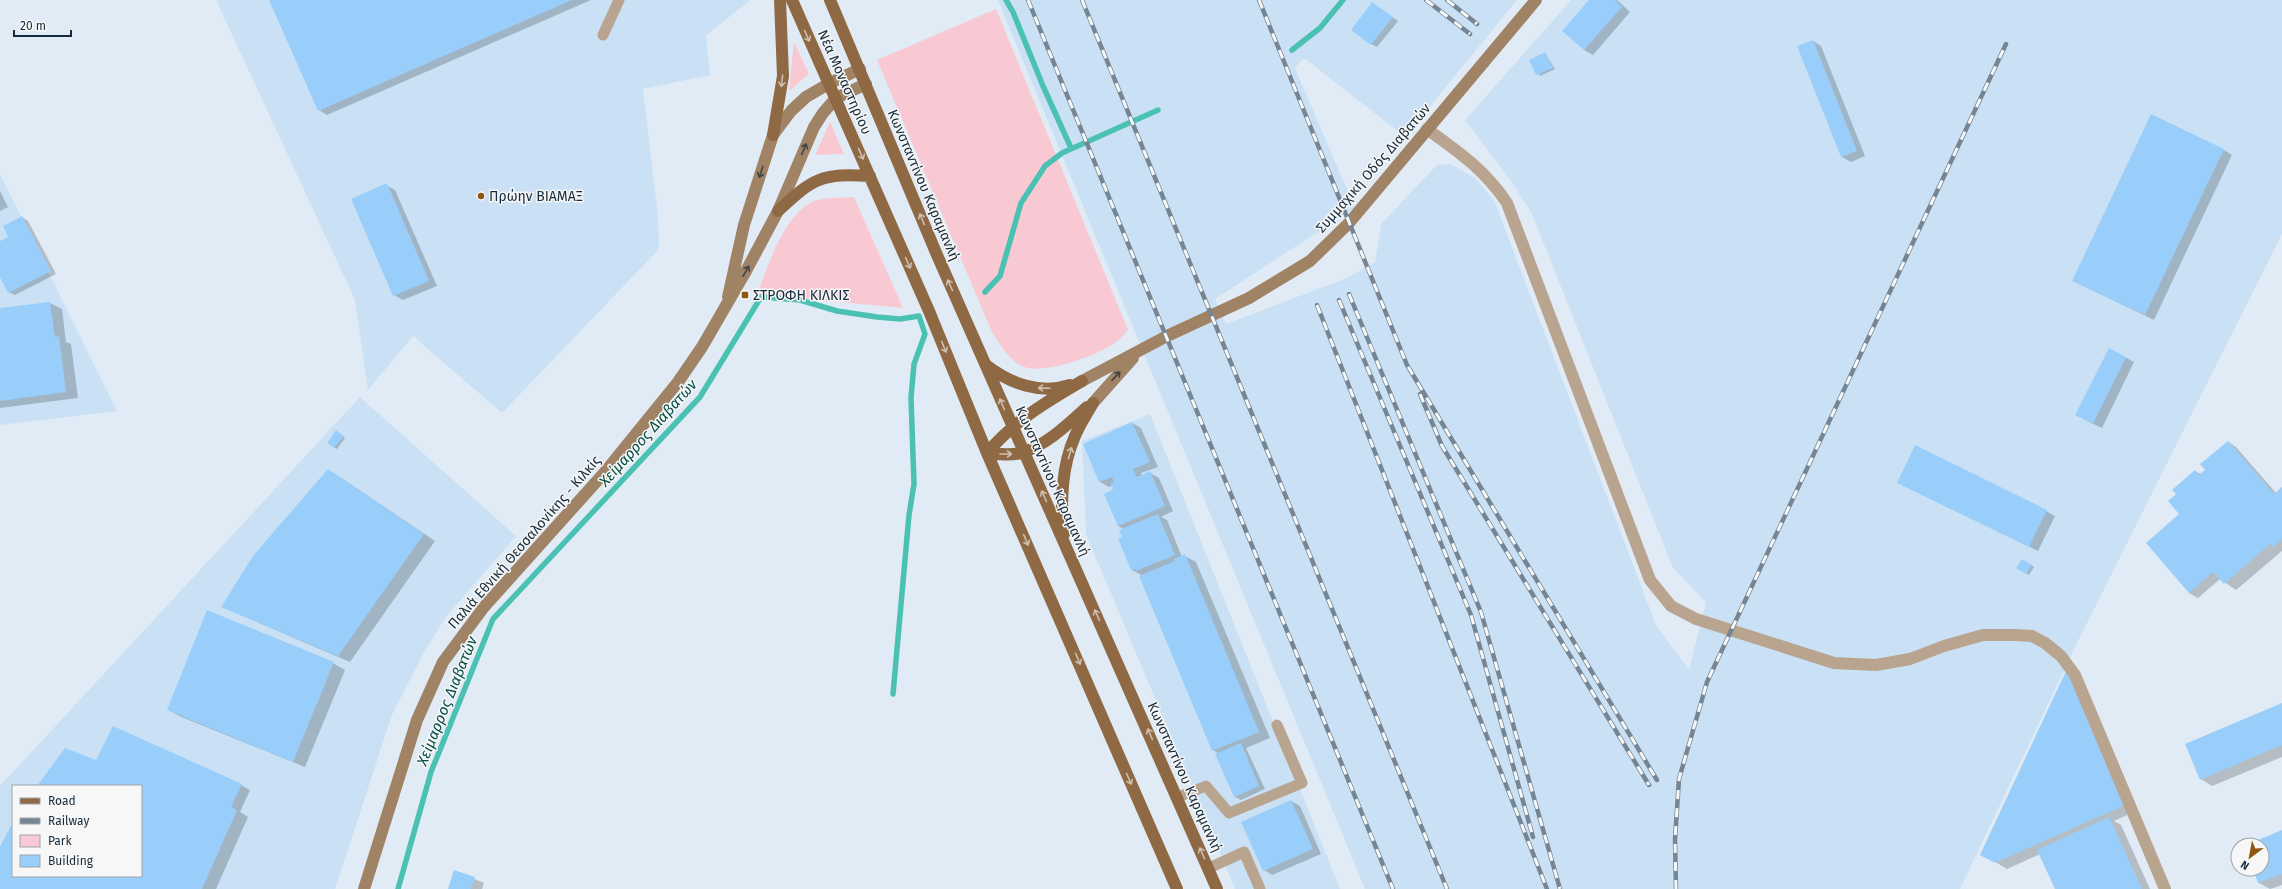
<svg xmlns="http://www.w3.org/2000/svg" width="2282" height="889" viewBox="0 0 2282 889" font-family="'Fira Sans',sans-serif">
<style>
.built{fill:#cae1f5;fill-rule:evenodd}
.green{fill:#f8c9d2}
.shadow{fill:#0003}
.lines{fill:none;stroke-linecap:round;stroke-linejoin:round}
.stream{stroke:#4ac1b3;stroke-width:5.5}
.building{fill:#9acefa}
.lane{stroke:#b9a490;stroke-width:11}
.street{stroke:#b9a490;stroke-width:12}
.secondary{stroke:#a08264;stroke-width:12}
.primary{stroke:#8e6944;stroke-width:12}
.rail-casing{stroke:#758593;stroke-width:4.5}
.rail{stroke:#f7f7f7;stroke-width:3;stroke-dasharray:9;stroke-linecap:butt}
.oneway{stroke:#cdbeaf}
.oneway2{stroke:#3f4548}
.poi-dot{fill:#8f5710;stroke:#f7f7f7;stroke-width:1.5}
.labels{text-anchor:middle;stroke-width:3;stroke-linejoin:round;paint-order:stroke}
.street-label{font-size:14px;fill:#162b3c;stroke:#f7f7f7}
.poi-label{font-size:14px;fill:#162b3c;stroke:#f7f7f7;text-anchor:start}
.water-label{font-size:15px;font-style:italic;fill:#054e47;stroke:#f7f7f7}
</style>
<rect width="100%" height="100%" fill="#e1ebf5"/>
<path class="built" d="M216 0H751L706 35 710 75 643 89 658 216 659 249 502 413 413 336 368 390 355 300Z
M998 0H1517L1405 137 1307 60 1302 59 1295 68 1355 208 1215 299 1226 324 1347 278 1375 262 1381 224 1437 165 1451 164 1476 179 1494 200 1656 625 1689 670 1706 602 1673 568 1532 214 1511 181 1465 120 1571 0H2282V234L2080 637 1960 889H1365Z
M0 174 117 411 0 425Z
M360 397 516 536 445 618 423 654 392 715 335 889H0V786ZM13 786H141V876H13Z
M1150 414 1340 889H1235L1086 534 1082 441Z"/>
<path class="green" d="M996 9 1128 330C1123 335 1118 341 1112 345 1095 356 1041 376 1022 366 1007 358 1001 346 992 332L877 60Z
M794 42 809 74 789 91Z
M830 122 844 154 815 155Z
M854 197 903 308 757 294C768 266 784 214 814 201 825 197 842 198 854 197Z"/>
<path class="shadow" d="M270 0H591L327 115 319 110Z
M1590 0H1617L1630 12 1593 55 1584 50Z
M1377 6 1398 21 1377 47 1371 44Z
M1813 41 1821 46 1865 156 1851 162 1842 157 1798 46Z
M1545 53 1555 69 1540 76 1530 60Z
M2224 150 2232 155 2154 320 2073 281Z
M386 185 395 190 437 286 403 300 394 295Z
M0 191 8 207 0 211Z
M22 217 28 221 56 274 15 295 9 292 0 274V243L10 238Z
M50 303 62 309 66 342 71 344 78 398 0 408V309Z
M2125 357 2134 362 2102 428 2085 420Z
M1132 423 1141 428 1158 467 1141 473 1142 476 1150 473 1159 478 1173 511 1161 517 1167 520 1182 557 1185 556 1196 562 1270 738 1246 748 1265 789 1241 800 1235 797 1217 754H1219L1213 750 1143 576 1132 570 1123 537 1124 529 1118 526 1113 485 1109 487 1100 482 1084 444Z
M339 433 345 438 337 449 334 447Z
M2228 442 2236 447 2276 493 2282 488V551L2236 590 2220 579 2198 598 2189 593 2177 495 2195 471 2201 474 2205 471Z
M340 477 435 541 350 662 222 607Z
M1907 487 2046 511 2055 516 2038 551Z
M2022 560 2034 567 2029 575 2017 568Z
M333 663 345 670 305 767 179 716 168 709Z
M2067 672 2136 811 2114 821 2121 825 2150 889H2056L2040 854 2007 869 1982 854Z
M2282 704V757L2212 786 2201 779Z
M96 761 241 785 250 790 240 812 248 817 216 889H0V848L13 823V876H141V786H38Z
M1291 801 1300 806 1321 854 1272 875 1264 870Z
M2282 831V885L2270 889 2259 883 2254 869H2262V845H2249Z
M455 871 484 883 482 889H449Z"/>
<g class="lines">
<path class="stream" d="M1006 0 1013 12 1043 86 1071 148
M1292 50 1320 28 1343 0
M985 292 1000 276 1021 203 1045 166 1062 153 1158 110
M398 889 431 772 493 619 700 397 761 297 800 300 837 311 877 317 900 319 919 316 925 334 914 364 911 398 914 484 909 515 893 694"/>
</g>
<path class="building" d="M269 0H572L318 111Z
M1589 0H1615L1622 7 1584 50 1562 31Z
M1372 2 1393 17 1371 45 1351 30Z
M1813 40 1857 151 1841 157 1797 46Z
M1545 52 1553 68 1536 75 1529 60Z
M2151 114 2224 149 2145 315 2072 281Z
M387 183 429 281 393 296 351 199Z
M22 216 51 271 8 293 0 277V241L8 237 3 226Z
M50 302 55 337 59 336 66 392 0 401V308Z
M2109 348 2126 357 2093 424 2075 415Z
M1132 422 1150 462 1133 469 1137 477 1150 471 1165 506 1118 526 1104 494 1113 489 1111 483 1114 482 1112 477 1099 482 1083 444Z
M336 430 344 436 334 448 327 443Z
M2228 441 2274 494 2282 487V539L2273 547 2270 544 2224 584 2213 572 2189 593 2146 543 2179 514 2168 501 2176 494 2172 490 2195 470 2199 475 2205 470 2200 464Z
M1915 445 2047 510 2029 547 1897 483Z
M328 469 424 534 338 656 221 607 253 556Z
M1158 514 1175 555 1136 571 1135 569 1131 570 1118 539 1122 537 1119 530Z
M1185 554 1259 732 1212 751 1139 576 1175 561 1174 559Z
M2022 559 2032 565 2026 574 2016 568Z
M207 610 334 662 293 762 167 710Z
M2066 671 2125 805 1995 863 1980 855Z
M2282 703V745L2200 780 2185 744Z
M113 726 242 784 231 807 237 810 202 889H0V847L13 822V876H141V786H37L65 748 96 760Z
M1241 743 1259 786 1234 797 1215 754Z
M1291 800 1313 849 1263 871 1241 822Z
M2109 817 2142 889H2055L2037 850Z
M2282 830V874L2258 883 2253 869H2262V845H2246Z
M454 870 475 877 471 889H448Z"/>
<g class="lines">
<path class="lane" d="M603 35 619 0
M1178 797 1206 786 1229 813 1302 783 1277 725
M1209 868 1244 852 1260 889"/>
<path class="street" d="M1427 129C1459 152 1485 170 1507 203L1650 580 1671 606 1696 619 1834 663 1876 665 1910 659 1944 646 1983 635H2015L2032 636 2045 643 2061 656 2075 675 2165 889"/>
<path class="secondary" d="M728 297 744 225 773 135 791 111 806 97 830 83 860 69
M1082 381 1167 336 1249 298 1310 261 1349 223 1536 0
M1093 403 1133 358
M364 889 417 720 443 662 484 607 605 472 678 382 702 347 746 271 778 211 814 127 823 113 836 98 866 84"/>
<path class="primary" d="M792 0 929 311 987 453 1177 889
M830 0 937 255 1217 889
M773 135 783 76 780 0
M778 211C813 178 822 173 870 176
M986 365C1009 383 1040 395 1070 385
M987 453C999 454 1013 456 1024 452 1049 443 1068 424 1087 407
M987 453C1014 421 1046 402 1082 381
M1064 534C1060 502 1062 465 1075 436 1080 424 1087 414 1093 403"/>
<g class="rail-casing">
<path id="rail" d="M1028 0 1393 889
M1082 0 1447 889
M1259 0 1407 365 1657 780
M1426 0 1470 34
M1447 0 1477 24
M1349 294 1481 612 1560 889
M1339 300 1471 615 1533 837
M1317 305 1547 889
M1420 394 1442 446 1649 785
M1676 889 1675 839 1679 779 1707 682 2006 44"/>
</g>
<use href="#rail" class="rail"/>
</g>
<defs><path id="oneway-shaft" d="M-6 0H5M1.5-3L5.5 0L1.5 3" fill="none" stroke-width="1.6" stroke-linecap="round" stroke-linejoin="round"/></defs>
<g class="oneway">
<use href="#oneway-shaft" transform="translate(807 36) rotate(66)"/>
<use href="#oneway-shaft" transform="translate(782 81) rotate(96)"/>
<use href="#oneway-shaft" transform="translate(861 154) rotate(66)"/>
<use href="#oneway-shaft" transform="translate(922 219) rotate(-112)"/>
<use href="#oneway-shaft" transform="translate(908 263) rotate(66)"/>
<use href="#oneway-shaft" transform="translate(950 285) rotate(-114)"/>
<use href="#oneway-shaft" transform="translate(944 347) rotate(68)"/>
<use href="#oneway-shaft" transform="translate(1044 388) rotate(-178)"/>
<use href="#oneway-shaft" transform="translate(1002 404) rotate(-113)"/>
<use href="#oneway-shaft" transform="translate(1070 453) rotate(-74)"/>
<use href="#oneway-shaft" transform="translate(1006 454)"/>
<use href="#oneway-shaft" transform="translate(1044 496) rotate(-114)"/>
<use href="#oneway-shaft" transform="translate(1026 540) rotate(67)"/>
<use href="#oneway-shaft" transform="translate(1097 615) rotate(-114)"/>
<use href="#oneway-shaft" transform="translate(1078 659) rotate(67)"/>
<use href="#oneway-shaft" transform="translate(1150 734) rotate(-114)"/>
<use href="#oneway-shaft" transform="translate(1129 779) rotate(67)"/>
<use href="#oneway-shaft" transform="translate(1202 853) rotate(-114)"/>
</g>
<g class="oneway2">
<use href="#oneway-shaft" transform="translate(804 149) rotate(-67)"/>
<use href="#oneway-shaft" transform="translate(761 172) rotate(108)"/>
<use href="#oneway-shaft" transform="translate(746 271) rotate(-61)"/>
<use href="#oneway-shaft" transform="translate(1116 376) rotate(-47)"/>
</g>
<g class="poi-dot">
<circle cx="481" cy="196" r="4"/>
<rect x="741" y="291" width="8" height="8" rx="2"/>
</g>
<g class="labels">
<g class="street-label">
<text transform="translate(845 82) rotate(66)" y="5">Νέα Μοναστηρίου</text>
<text transform="translate(1373 168) rotate(-49)" y="5">Συμμαχική Οδός Διαβατών</text>
<text transform="translate(924 185) rotate(67)" y="5">Κωνσταντίνου Καραμανλή</text>
<text transform="translate(1053 481) rotate(66)" y="5">Κωνσταντίνου Καραμανλή</text>
<text transform="translate(524 542) rotate(-49)" y="5">Παλιά Εθνική Θεσσαλονίκης - Κιλκίς</text>
<text transform="translate(1185 777) rotate(66)" y="5">Κωνσταντίνου Καραμανλή</text>
</g>
<g class="poi-label">
<text x="489" y="201">Πρώην ΒΙΑΜΑΞ</text>
<text x="753" y="300">ΣΤΡΟΦΗ ΚΙΛΚΙΣ</text>
</g>
<g class="water-label">
<text transform="translate(648 433) rotate(-48)" y="5">Χείμαρρος Διαβατών</text>
<text transform="translate(447 701) rotate(-68)" y="5">Χείμαρρος Διαβατών</text>
</g>
</g>
<rect x="12" y="785" width="130" height="92" fill="#f7f7f7" stroke="#9da5ac"/>
<rect x="20" y="798" width="20" height="6" fill="#8e6944" stroke="#9da5ac"/>
<text x="48" y="805" font-size="12" fill="#162b3c">Road</text>
<rect x="20" y="818" width="20" height="6" fill="#758593" stroke="#9da5ac"/>
<text x="48" y="825" font-size="12" fill="#162b3c">Railway</text>
<rect x="20" y="835" width="20" height="12" fill="#f8c9d2" stroke="#9da5ac"/>
<text x="48" y="845" font-size="12" fill="#162b3c">Park</text>
<rect x="20" y="855" width="20" height="12" fill="#9acefa" stroke="#9da5ac"/>
<text x="48" y="865" font-size="12" fill="#162b3c">Building</text>
<g transform="translate(2250 857) rotate(212)"><circle r="19" fill="#f7f7f7" stroke="#9da5ac"/>
<path d="M0-3L7 15L0 10L-7 15Z" fill="#8f5710"/>
<text y="-6" font-size="11" font-weight="bold" text-anchor="middle" fill="#162b3c">N</text>
</g>
<path d="M14 30v6h57v-6" fill="none" stroke="#162b3c" stroke-width="2"/>
<text x="20" y="30" font-size="12" fill="#162b3c" stroke="#f7f7f7" stroke-width="3" paint-order="stroke">20 m</text>
</svg>
